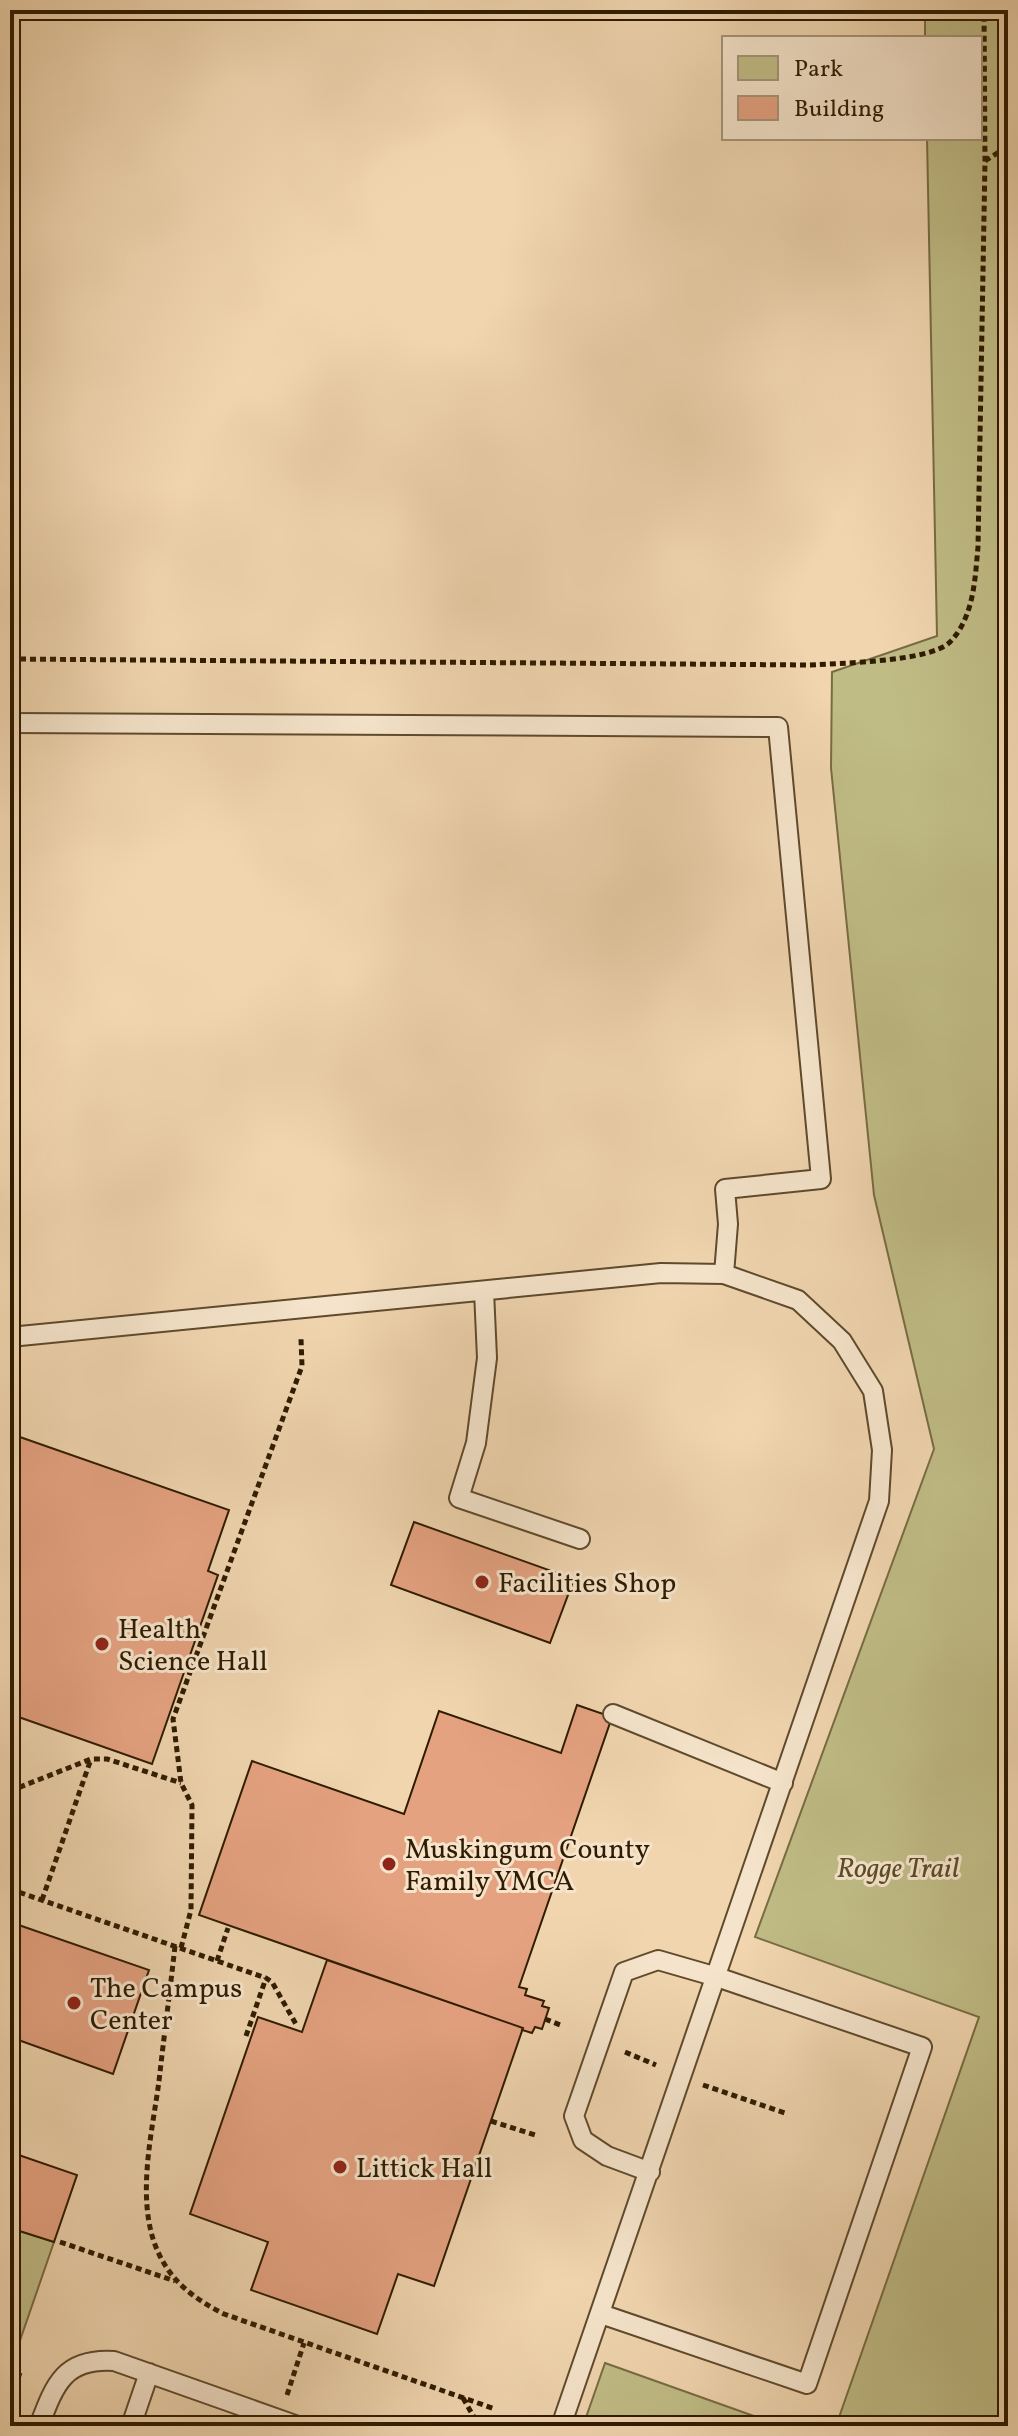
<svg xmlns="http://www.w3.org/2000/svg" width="1018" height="2436" viewBox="0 0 1018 2436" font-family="Vollkorn,serif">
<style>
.green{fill:#c0bc86;stroke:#786c43;stroke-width:2}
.building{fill:#e5a281;stroke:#2f1b00;stroke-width:2}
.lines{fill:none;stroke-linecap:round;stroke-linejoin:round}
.lane-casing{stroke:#5f4a2c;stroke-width:22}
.path{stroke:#2f1b00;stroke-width:5;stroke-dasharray:6 4;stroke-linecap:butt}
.lane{stroke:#f5e4cb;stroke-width:18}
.poi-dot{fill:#8f2418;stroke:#f5e4cb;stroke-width:3}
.labels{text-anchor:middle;stroke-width:6;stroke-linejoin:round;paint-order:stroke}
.poi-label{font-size:28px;fill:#2f1b00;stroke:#f5e4cb;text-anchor:start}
.park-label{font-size:28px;font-style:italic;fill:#5a4b28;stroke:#f5e4cb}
</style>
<rect width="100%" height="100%" fill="#f0d5af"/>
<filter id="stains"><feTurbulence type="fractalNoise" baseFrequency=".0025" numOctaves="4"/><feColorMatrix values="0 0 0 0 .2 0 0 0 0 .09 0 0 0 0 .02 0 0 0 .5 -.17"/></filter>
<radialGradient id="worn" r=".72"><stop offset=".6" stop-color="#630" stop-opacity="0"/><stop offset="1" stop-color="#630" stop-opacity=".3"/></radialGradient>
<path class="green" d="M925 10H1008V2426H836L979 2017 755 1937 934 1449 874 1195 831 768 832 672 937 636 927 138H980V38H925Z
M10 2228 54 2242 16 2352 10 2350Z
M605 2363 782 2426H583Z"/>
<path class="building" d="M17 1436 229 1510 208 1571 218 1575 152 1764 10 1714V1455Z
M414 1522 574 1579 550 1643 391 1585Z
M577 1705 612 1717 519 1987 527 1989 525 1995 544 2001 542 2006 549 2008 542 2029 535 2027 532 2033 522 2030 523 2028 199 1915 252 1761 404 1814 439 1711 561 1753Z
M10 1922 149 1970 113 2074 10 2037Z
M327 1960 523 2028 434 2286 398 2274 377 2334 251 2290 268 2242 190 2214 258 2017 302 2032Z
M10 2152 77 2175 54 2242 10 2228Z
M10 2370 21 2374 11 2404H10Z"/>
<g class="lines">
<g class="lane-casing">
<path id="lane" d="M10 723 778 727 821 1179 725 1189 728 1224 724 1274
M484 1291 487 1358 476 1443 459 1498 580 1539
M10 1337 661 1273 724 1274 798 1300 842 1341 873 1391 882 1450 879 1501 561 2426
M613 1714 783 1783
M601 2314 807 2384 922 2047 717 1977 658 1960 624 1972 574 2116 583 2140 607 2156 650 2172
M39 2426C55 2384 64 2358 114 2361L298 2426
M131 2426 149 2373"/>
</g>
<path class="path" d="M985 161 1008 146
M10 659 810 665C839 663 930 662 950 642 974 617 975 579 978 547L985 161 984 10
M10 1791 91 1759H107L181 1783
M10 1889 266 1978 272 1982 297 2026
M42 1900 91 1759
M175 1946C170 1991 164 2036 159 2081 152 2134 135 2201 158 2252 172 2283 195 2299 224 2314L495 2409
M181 1948 191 1910 192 1805 181 1783 173 1719 302 1366 301 1339
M217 1961 228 1928
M545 2019 563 2026
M246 2036 266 1978
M625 2052 656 2065
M703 2085 788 2114
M491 2121 538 2136
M60 2242 175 2281
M287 2395 304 2343
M463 2398 479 2426"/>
<use href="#lane" class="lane"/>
</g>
<g class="poi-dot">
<circle cx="482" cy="1582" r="8"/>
<circle cx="102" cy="1644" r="8"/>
<circle cx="389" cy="1864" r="8"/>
<circle cx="74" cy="2003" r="8"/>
<circle cx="340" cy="2167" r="8"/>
</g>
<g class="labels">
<g class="poi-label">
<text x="498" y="1592">Facilities Shop</text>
<text x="118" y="1638">Health<tspan x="118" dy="32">Science Hall</tspan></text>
<text x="405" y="1858">Muskingum County<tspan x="405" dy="32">Family YMCA</tspan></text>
<text x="90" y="1997">The Campus<tspan x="90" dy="32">Center</tspan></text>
<text x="356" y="2177">Littick Hall</text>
</g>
<g class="park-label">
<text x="898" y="1877">Rogge Trail</text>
</g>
</g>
<rect width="1018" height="2436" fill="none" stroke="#f0d5af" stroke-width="40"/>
<rect x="12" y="12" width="994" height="2412" fill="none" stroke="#2f1b00" stroke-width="4"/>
<rect x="20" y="20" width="978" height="2396" fill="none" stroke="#2f1b00" stroke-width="2"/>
<rect x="722" y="36" width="260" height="104" fill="#f5e4cb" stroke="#a6947a" stroke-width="2"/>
<rect x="738" y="56" width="40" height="24" fill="#c0bc86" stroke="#a6947a" stroke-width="2"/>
<text x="794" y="76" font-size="24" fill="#2f1b00">Park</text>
<rect x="738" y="96" width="40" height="24" fill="#e5a281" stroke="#a6947a" stroke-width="2"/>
<text x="794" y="116" font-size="24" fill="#2f1b00">Building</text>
<rect width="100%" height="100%" filter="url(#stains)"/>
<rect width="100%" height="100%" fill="url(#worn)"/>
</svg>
